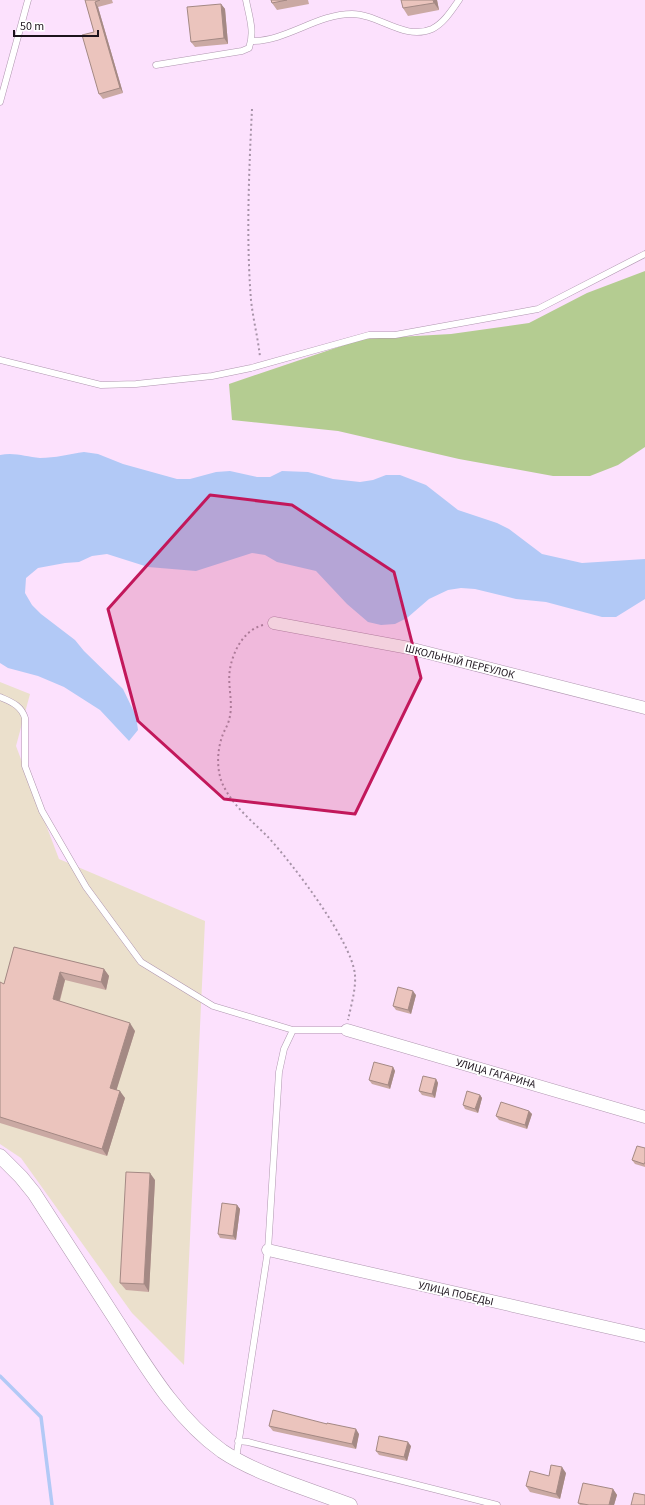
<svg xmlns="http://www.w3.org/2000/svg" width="645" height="1505" viewBox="0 0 645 1505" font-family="'Source Sans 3',sans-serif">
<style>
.industrial{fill:#ebe0cc}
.green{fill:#b4cc91}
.water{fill:#b2c9f6}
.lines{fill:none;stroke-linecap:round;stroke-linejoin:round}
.stream{stroke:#b2c9f6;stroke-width:3.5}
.service-casing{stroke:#af96af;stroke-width:7}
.minor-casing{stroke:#af96af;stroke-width:13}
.tertiary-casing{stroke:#af96af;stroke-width:15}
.path{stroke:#a793a8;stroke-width:2;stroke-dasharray:2 3;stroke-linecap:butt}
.service{stroke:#fff;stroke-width:6}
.minor{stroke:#fff;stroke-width:12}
.tertiary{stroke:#fff;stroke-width:14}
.wall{fill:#caa9a3}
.shaded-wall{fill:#a48984}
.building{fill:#ebc4bd;stroke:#a48984}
.marked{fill:#c2185b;fill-opacity:0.2;stroke:#c2185b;stroke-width:3;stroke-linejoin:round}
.labels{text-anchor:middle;stroke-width:3.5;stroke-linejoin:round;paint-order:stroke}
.street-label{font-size:11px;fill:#1c131c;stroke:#fff}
</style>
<rect width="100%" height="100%" fill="#fce1fd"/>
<path class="industrial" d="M0 682 30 694 16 746 59 859 205 921 184 1365 132 1313 21 1158 0 1144Z"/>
<path class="green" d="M645 271V447L618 465 590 476H553L459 459 338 431 232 420 229 384 362 339 451 334 529 323 587 293Z"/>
<path class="water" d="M84 452 98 454 123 464 177 479H190L216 472 230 471 257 477H270L282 471 308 472 333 479 360 482 373 480 386 475H400L426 485 458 510 497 523 509 529 542 554 582 563 645 559V599L616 617H602L546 602 516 599 475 589 461 588 448 590 429 599 407 618 395 624 381 625 368 622 347 604 316 571 277 562 265 555 252 553 196 571 148 567 107 554 92 556 79 562 65 563 38 568 26 578 25 593 32 605 41 614 75 640 84 651 123 689 136 716 138 730 129 741 100 710 64 687 38 676 8 668 0 663V455C15 452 26 457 40 458 55 458 70 454 84 452Z"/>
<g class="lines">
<path class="stream" d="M0 1376 41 1417 52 1505"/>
<g class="service-casing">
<path id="service" d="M252 41C287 41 317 14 352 14 379 14 404 41 432 29 444 23 452 10 459 0
M156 65 242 51 249 48C255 32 249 16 246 0
M0 102 28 0
M0 360 101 385 136 384 212 376 251 368 369 335H395L538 309 645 254
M0 697C11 702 21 705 25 718V766L42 811 86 887 141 962 213 1006 293 1030
M238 1441 248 1442 497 1505
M236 1459 268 1250 279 1072 284 1049 293 1030H347"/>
</g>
<g class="minor-casing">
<path id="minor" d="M274 623 409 648 645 708
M347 1030 645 1117
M268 1250 645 1336"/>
</g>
<g class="tertiary-casing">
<path id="tertiary" d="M0 1156 21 1177 34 1193C62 1237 90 1280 118 1323 147 1368 177 1419 222 1451 256 1474 311 1490 350 1505"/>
</g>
<path class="path" d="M252 109C249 170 246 239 251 300 253 319 258 338 260 357
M263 625C244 630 233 651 230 669 227 685 234 703 229 720 228 725 225 729 223 734 217 749 216 770 223 785 233 806 252 821 268 837 292 863 352 941 355 975 356 989 351 1006 348 1020"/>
<use href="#service" class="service"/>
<use href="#minor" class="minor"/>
<use href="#tertiary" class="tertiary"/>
</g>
<path class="wall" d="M85 0H112L113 3 98 7 123 93 103 99 99 94 94 32Z
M271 0H308L309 4 277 10 272 3Z
M437 0 439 10 408 16 403 8Z
M221 4 225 9 228 44 195 47 191 42Z
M14 947 104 969 109 976 106 990 65 980 60 1001 135 1031 116 1090 125 1098 107 1156 0 1123V982L4 984Z
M416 995 411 1014 396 1010 393 1006Z
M393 1067 395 1071 390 1089 372 1084 369 1080Z
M436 1079 438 1083 435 1098 422 1095 419 1091Z
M480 1095 482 1098 478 1113 465 1109 463 1105Z
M529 1111 532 1114 527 1129 499 1120 496 1116Z
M645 1148V1167L635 1164 632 1160Z
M155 1180 149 1292 126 1290 120 1283Z
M237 1205 240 1209 236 1240 220 1238 218 1234Z
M327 1424 359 1434 356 1449 273 1431 269 1426Z
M411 1446 407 1461 379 1455 376 1451Z
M566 1473 560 1499 530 1492 526 1486Z
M613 1489 617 1495 614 1505H580L578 1503Z"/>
<path class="shaded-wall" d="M433 0H437L439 10 434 3Z
M95 2 98 7 123 93 120 88Z
M221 4 225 9 228 44 224 38Z
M104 969 109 976 106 990 101 982Z
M60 972 65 980 58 1006 53 999Z
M413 991 416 995 411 1014 408 1010Z
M130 1023 135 1031 115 1095 110 1088Z
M393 1067 395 1071 390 1089 388 1085Z
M436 1079 438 1083 435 1098 432 1094Z
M120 1091 125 1098 107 1156 102 1149Z
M480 1095 482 1098 478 1113 475 1109Z
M529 1111 532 1114 527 1129 525 1125Z
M150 1173 155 1180 149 1292 144 1284Z
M237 1205 240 1209 236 1240 233 1236Z
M356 1429 359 1434 356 1449 352 1444Z
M408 1442 411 1446 407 1461 404 1457Z
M562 1467 566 1473 560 1499 556 1494Z
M613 1489 617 1495 614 1505H609Z"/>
<path class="building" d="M85 0H100L95 2 120 88 99 94 82 35 94 32Z
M271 0H287L272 3Z
M401 0H433L434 3 403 8Z
M221 4 224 38 191 42 187 7Z
M14 947 104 969 101 982 60 972 53 999 130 1023 110 1088 120 1091 102 1149 0 1117V982L4 984Z
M398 987 413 991 408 1010 393 1006Z
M374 1062 393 1067 388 1085 369 1080Z
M423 1076 436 1079 432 1094 419 1091Z
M467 1091 480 1095 475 1109 463 1105Z
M501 1102 529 1111 525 1125 496 1116Z
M637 1146 645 1148V1162L644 1164 632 1160Z
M126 1172 150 1173 144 1284 120 1283Z
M222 1203 237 1205 233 1236 218 1234Z
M273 1410 327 1424V1423L356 1429 352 1444 269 1426Z
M379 1436 408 1442 404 1457 376 1451Z
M551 1465 562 1467 556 1494 526 1486 530 1471 549 1476Z
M583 1483 613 1489 609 1505H589L578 1503Z
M634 1493 645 1495V1505H631Z"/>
<path class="marked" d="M210 495 292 505 394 572 421 678 355 814 224 799 138 721 108 609Z"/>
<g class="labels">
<g class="street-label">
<text transform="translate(460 661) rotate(14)" y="4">ШКОЛЬНЫЙ ПЕРЕУЛОК</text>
<text transform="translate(496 1073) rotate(16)" y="4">УЛИЦА ГАГАРИНА</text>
<text transform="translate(456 1293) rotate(13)" y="4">УЛИЦА ПОБЕДЫ</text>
</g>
</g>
<path d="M14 30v6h84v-6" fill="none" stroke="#1c131c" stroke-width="2"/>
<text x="20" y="30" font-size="12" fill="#1c131c" stroke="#ffffff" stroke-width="3" paint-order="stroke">50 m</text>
</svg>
